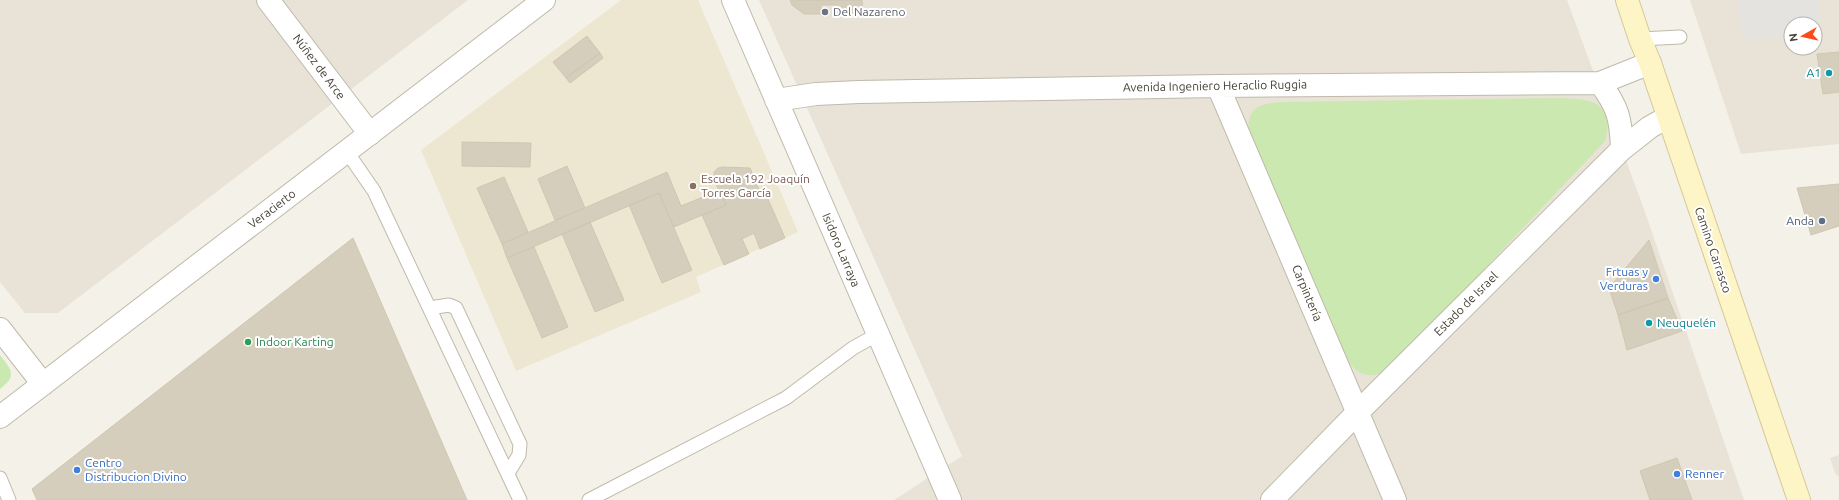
<svg xmlns="http://www.w3.org/2000/svg" width="1839" height="500" viewBox="0 0 1839 500" font-family="Ubuntu,sans-serif">
<style>
.residential{fill:#e8e3d6;fill-rule:evenodd}
.education{fill:#ede7d2}
.green{fill:#cbe8b1}
.parking{fill:#e5e3e0}
.building{fill:#d5cebd;stroke:#d0c6b0}
.lines{fill:none;stroke-linecap:round;stroke-linejoin:round}
.service-casing{stroke:#bfbaaa;stroke-width:15}
.minor-casing{stroke:#bfbaaa;stroke-width:24}
.tertiary-casing{stroke:#bfbaaa;stroke-width:24}
.secondary-casing{stroke:#d4c898;stroke-width:24}
.service{stroke:#fff;stroke-width:13}
.minor{stroke:#fff;stroke-width:22}
.tertiary{stroke:#fff;stroke-width:22}
.secondary{stroke:#fef5c7;stroke-width:22}
.worship-dot{fill:#6b7280;stroke:#fff;stroke-width:1.5}
.culture-dot{fill:#0f9aa8;stroke:#fff;stroke-width:1.5}
.education-dot{fill:#8d6e63;stroke:#fff;stroke-width:1.5}
.service-dot{fill:#5c6f8a;stroke:#fff;stroke-width:1.5}
.shop-dot{fill:#3f7fe0;stroke:#fff;stroke-width:1.5}
.leisure-dot{fill:#2e9e5b;stroke:#fff;stroke-width:1.5}
.labels{text-anchor:middle;stroke-width:4;stroke-linejoin:round;paint-order:stroke}
.worship-label{font-size:12px;fill:#5b616d;stroke:#fff;text-anchor:start}
.street-label{font-size:12px;fill:#474236;stroke:#fff}
.culture-label{font-size:12px;fill:#0d838f;stroke:#fff;text-anchor:end}
.education-label{font-size:12px;fill:#785e54;stroke:#fff;text-anchor:start}
.service-label{font-size:12px;fill:#4e5e75;stroke:#fff;text-anchor:end}
.shop-label{font-size:12px;fill:#366cbe;stroke:#fff;text-anchor:start}
.leisure-label{font-size:12px;fill:#27864d;stroke:#fff;text-anchor:start}
</style>
<rect width="100%" height="100%" fill="#f4f1e8"/>
<path class="residential" d="M0 0H468L58 313H25L0 282Z
M759 0H1567L1645 212 1744 500H894L962 456Z
M1690 0H1839V144L1741 154ZM1791 24H1815V48H1791Z
M1839 455V477L1835 473 1830 458Z"/>
<path class="education" d="M621 0H698L798 232 696 277 701 292 516 371 421 150Z"/>
<path class="green" d="M1564 98C1572 99 1581 99 1589 101 1608 105 1611 128 1604 142L1393 366C1372 382 1357 377 1344 355L1249 136C1246 108 1257 104 1282 102Z
M0 355C12 370 17 376 0 389Z"/>
<path class="parking" d="M1738 0H1818L1821 32 1815 33V24H1791V35L1743 41Z"/>
<path class="building" d="M790 0H862L863 14 837 13 836 5H821V14H804L792 5Z
M587 36 600 53 566 78 553 62Z
M1839 52V92L1823 94 1817 54Z
M600 53 603 58 570 83 566 78Z
M462 142 531 143 530 167 462 166Z
M567 166 585 208 555 220 538 179Z
M723 167 750 168 760 192 764 190 785 238 760 249 754 233 742 239 749 254 724 265 702 215 726 205 714 180V172L718 168Z
M667 172 681 206 720 190 726 205 674 227 659 193 507 258 502 244Z
M504 177 528 232 502 244 477 188Z
M1839 184V226L1811 235 1797 188Z
M659 193 692 270 662 283 629 205Z
M590 222 624 300 595 312 562 234Z
M353 238 467 500H37L32 489Z
M1649 240 1668 298 1618 315 1609 288Z
M534 247 568 327 542 338 507 258Z
M1668 298 1682 331 1627 350 1618 315Z
M1677 458 1692 500H1650L1640 471Z"/>
<g class="lines">
<g class="service-casing">
<path id="service" d="M1640 39 1680 37
M347 152 374 191 520 500
M430 308 449 305 456 308 520 444 519 455 508 473
M0 478 9 500
M589 500 786 398 853 348 878 334"/>
</g>
<g class="minor-casing">
<path id="minor" d="M268 0 370 134
M733 0 950 500
M1600 83C1618 107 1621 119 1622 149
M1218 86 1395 500
M776 100 816 94 859 92 1218 86 1600 83 1650 63
M0 329 43 384
M1272 500 1358 412 1622 149 1650 127 1668 117"/>
</g>
<g class="tertiary-casing">
<path id="tertiary" d="M0 417 544 0"/>
</g>
<g class="secondary-casing">
<path id="secondary" d="M1627 0 1640 39 1650 63 1799 500"/>
</g>
<use href="#service" class="service"/>
<use href="#minor" class="minor"/>
<use href="#tertiary" class="tertiary"/>
<use href="#secondary" class="secondary"/>
</g>
<circle class="worship-dot" cx="825" cy="12" r="4"/>
<g class="culture-dot">
<circle cx="1829" cy="73" r="4"/>
<circle cx="1649" cy="323" r="4"/>
</g>
<circle class="education-dot" cx="693" cy="186" r="4"/>
<circle class="service-dot" cx="1822" cy="221" r="4"/>
<g class="shop-dot">
<circle cx="1656" cy="279" r="4"/>
<circle cx="77" cy="470" r="4"/>
<circle cx="1677" cy="474" r="4"/>
</g>
<circle class="leisure-dot" cx="248" cy="342" r="4"/>
<g class="labels">
<g class="worship-label">
<text x="833" y="16">Del Nazareno</text>
</g>
<g class="street-label">
<text transform="translate(319 67) rotate(53)" y="4">Núñez de Arce</text>
<text transform="translate(1215 86) rotate(-1)" y="4">Avenida Ingeniero Heraclio Ruggia</text>
<text transform="translate(272 209) rotate(-37)" y="4">Veracierto</text>
<text transform="translate(841 250) rotate(67)" y="4">Isidoro Larraya</text>
<text transform="translate(1713 250) rotate(71)" y="4">Camino Carrasco</text>
<text transform="translate(1307 293) rotate(67)" y="4">Carpintería</text>
<text transform="translate(1466 304) rotate(-45)" y="4">Estado de Israel</text>
</g>
<g class="culture-label">
<text x="1821" y="77">A1</text>
<text x="1657" y="327" text-anchor="start">Neuquelén</text>
</g>
<g class="education-label">
<text x="701" y="183">Escuela 192 Joaquín<tspan x="701" dy="14">Torres García</tspan></text>
</g>
<g class="service-label">
<text x="1814" y="225">Anda</text>
</g>
<g class="shop-label">
<text x="1648" y="276" text-anchor="end">Frtuas y<tspan x="1648" dy="14">Verduras</tspan></text>
<text x="85" y="467">Centro<tspan x="85" dy="14">Distribucion Divino</tspan></text>
<text x="1685" y="478">Renner</text>
</g>
<g class="leisure-label">
<text x="256" y="346">Indoor Karting</text>
</g>
</g>
<g transform="translate(1803 36) rotate(262)"><circle r="19" fill="#ffffff" stroke="#b5b3af"/>
<path d="M0-3L7 15L0 10L-7 15Z" fill="#fa4b19"/>
<text y="-6" font-size="11" font-weight="bold" text-anchor="middle" fill="#474236">N</text>
</g>
</svg>
